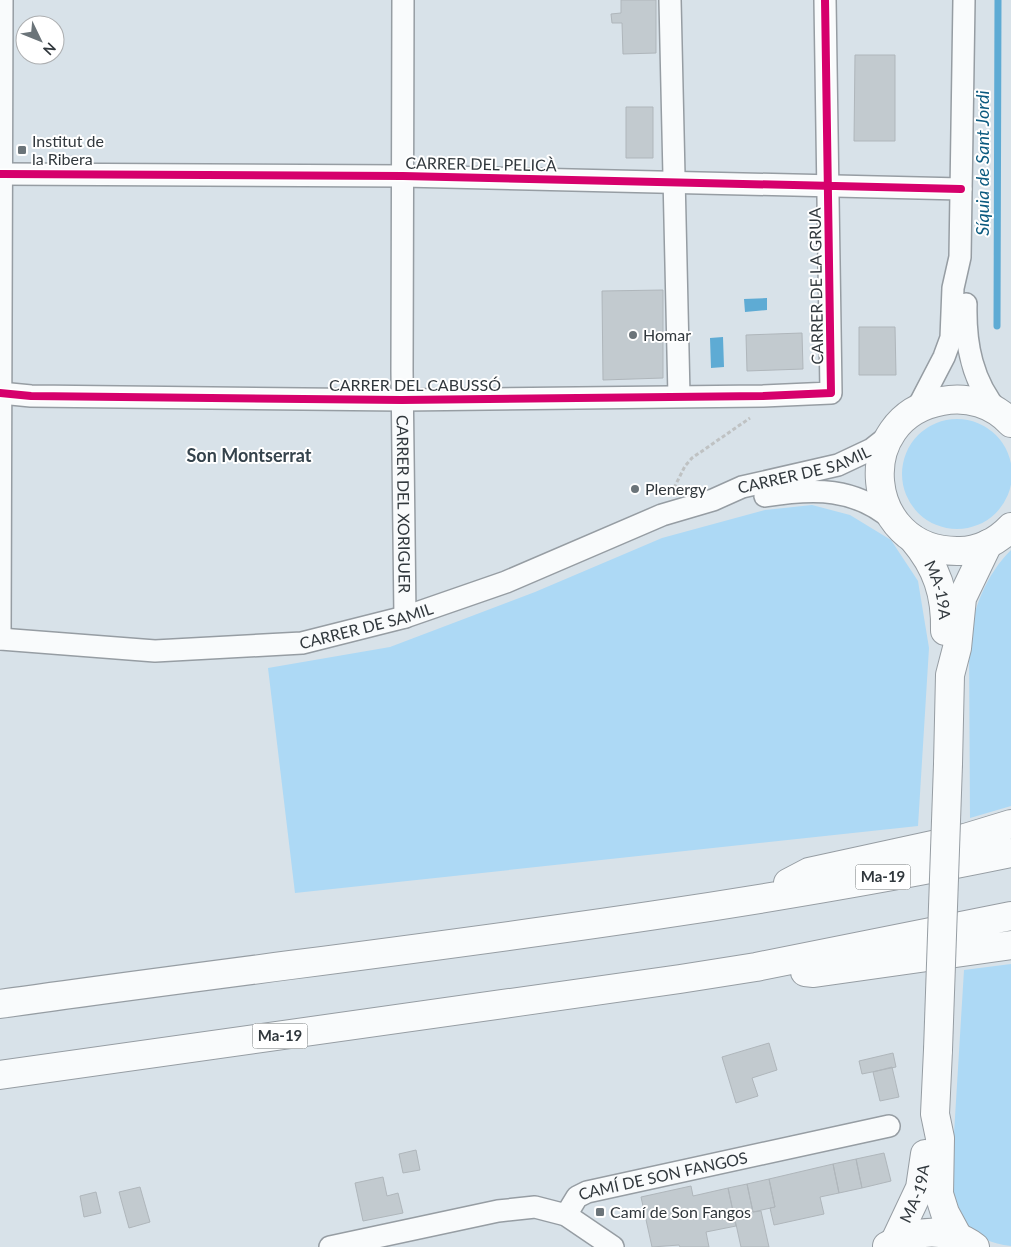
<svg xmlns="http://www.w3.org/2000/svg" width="1011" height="1247" viewBox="0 0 1011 1247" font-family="Lato,sans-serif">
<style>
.green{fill:#add9f5}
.water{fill:#5eabd4}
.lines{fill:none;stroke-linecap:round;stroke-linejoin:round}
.stream{stroke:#5eabd4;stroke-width:7}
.building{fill:#c2cacf;stroke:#afb6bb}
.minor-casing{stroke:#969da3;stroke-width:24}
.major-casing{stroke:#969da3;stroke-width:30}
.highway-casing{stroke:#969da3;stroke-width:30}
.path{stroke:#bfc2c3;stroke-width:3;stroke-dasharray:4 2.5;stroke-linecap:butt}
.minor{stroke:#f9fbfc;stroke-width:21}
.major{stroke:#f9fbfc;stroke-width:28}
.highway{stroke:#f9fbfc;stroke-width:28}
.major-bridge-casing{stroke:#969da3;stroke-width:30;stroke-linecap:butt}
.major-bridge{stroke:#f9fbfc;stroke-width:28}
.cycleway-casing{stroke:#fff;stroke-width:11}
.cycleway{stroke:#d6006c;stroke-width:8}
.poi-dot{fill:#6b7479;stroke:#fff;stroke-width:2}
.labels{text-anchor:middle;stroke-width:4;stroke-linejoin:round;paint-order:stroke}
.shield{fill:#fff;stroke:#6f7477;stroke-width:1}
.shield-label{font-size:15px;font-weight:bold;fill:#31383d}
.poi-label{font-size:16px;fill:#31383d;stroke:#fff;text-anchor:start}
.street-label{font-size:16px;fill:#31383d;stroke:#fff}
.water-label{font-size:18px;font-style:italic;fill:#0b5a7f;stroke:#fff}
.neighbourhood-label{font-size:18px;font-weight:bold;fill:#35434c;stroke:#fff}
</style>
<rect width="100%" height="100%" fill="#d8e2e9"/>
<path class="green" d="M902 474a55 55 0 1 1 110 0a55 55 0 1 1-110 0Z
M812 505 850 515 891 540 918 581 929 648 918 826 295 893 268 668 390 647 535 592 662 538 765 510Z
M1011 550V806L970 818 969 643C973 608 986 575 1011 550Z
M1011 964V1246C971 1242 960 1219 951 1183L964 970Z"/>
<path class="water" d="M767 298V310L745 312 744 299Z
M723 337 724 367 711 368 710 338Z"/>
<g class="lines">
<path class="stream" d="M997 326 998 0"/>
</g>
<path class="building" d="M621 0H656V53L623 54 622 23H612L611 14 621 13Z
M855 55H895V141H854Z
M626 107H653V158H626Z
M663 290V378L603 380 602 291Z
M859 327H895L896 375H859Z
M802 333 803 369 747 371 746 335Z
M769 1043 777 1070 752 1078 758 1096 736 1103 722 1057Z
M893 1053 896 1067 862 1074 859 1061Z
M892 1067 899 1097 880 1101 873 1072Z
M416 1150 420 1170 403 1173 399 1154Z
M884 1153 891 1181 862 1188 856 1159Z
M856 1159 862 1188 839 1193 833 1164Z
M833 1164 839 1193 820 1197 824 1214 774 1225 770 1208 775 1207 769 1179Z
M383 1177 387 1196 398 1193 403 1213 363 1221 355 1183Z
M769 1179 775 1207 753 1212 747 1184Z
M747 1184 753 1212 761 1211 769 1247H741L728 1188Z
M691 1186 693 1196 728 1188 736 1226 706 1232 709 1247H680L679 1245 652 1247 641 1197Z
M140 1187 150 1222 129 1228 119 1192Z
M96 1192 101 1213 84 1217 80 1196Z"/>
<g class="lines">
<g class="minor-casing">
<g id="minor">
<path id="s1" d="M403 0 402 371 405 617"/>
<path d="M670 0 679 396"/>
<path d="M1 174 403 176 961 189"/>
<path d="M966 304C965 344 972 382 999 413"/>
<path d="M0 393 31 396 402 400 763 396 831 393 825 0"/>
<path d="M917 409 944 357 951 338 953 288 960 257 964 0"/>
<path d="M765 496C814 488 855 487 894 521"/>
<path id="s2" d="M0 639 155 651 302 643 405 617 506 582 662 515 713 500 742 487 838 465 872 449 891 434"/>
<path d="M0 639 2 0"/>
<path id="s3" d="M566 1215 577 1197 587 1192 889 1126"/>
<path d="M330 1247 498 1211 535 1207 566 1215 613 1247"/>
</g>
</g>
<g class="major-casing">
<g id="major">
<path d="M1011 423C993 404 968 396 942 401 851 417 863 551 957 551 977 552 997 542 1011 527"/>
<path id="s4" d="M913 539C937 567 946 595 945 631"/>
<path d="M948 764 950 675 957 648 962 598 988 544"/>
<path d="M938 1050 935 1114 940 1138 939 1194 945 1213 958 1237"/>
<path id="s5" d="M895 1241 920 1188 925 1154"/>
<path d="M887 1246C915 1229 948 1227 975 1247"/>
</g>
</g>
<g class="highway-casing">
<path id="highway" d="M788 883 809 872 965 838 1011 824
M805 972 814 973 1011 945
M0 1004C337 956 677 922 1011 853
M0 1075 680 979 756 967 1011 916"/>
</g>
<path class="path" d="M674 488 685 466 692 458 750 418"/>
<use href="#minor" class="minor"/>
<use href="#major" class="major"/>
<use href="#highway" class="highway"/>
<g class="major-bridge-casing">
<path id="major-bridge" d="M938 1050 948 764"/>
</g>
<use href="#major-bridge" class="major-bridge"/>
<g class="cycleway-casing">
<path id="cycleway" d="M1 174 403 176 961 189
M0 393 31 396 402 400 763 396 831 393 825 0"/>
</g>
<use href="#cycleway" class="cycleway"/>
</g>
<g class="poi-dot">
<rect x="17" y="145" width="10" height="10" rx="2.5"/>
<circle cx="633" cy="335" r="5"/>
<circle cx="635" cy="489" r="5"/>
<rect x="595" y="1207" width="10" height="10" rx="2.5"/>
</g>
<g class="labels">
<g class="shield">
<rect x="855.5" y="864.5" width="55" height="25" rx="4"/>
<rect x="252.5" y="1023.5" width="55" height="25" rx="4"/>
</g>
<g class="shield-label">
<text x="883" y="882">Ma-19</text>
<text x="280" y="1041">Ma-19</text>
</g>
<g class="poi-label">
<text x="32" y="147">Institut de<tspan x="32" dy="18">la Ribera</tspan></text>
<text x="643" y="341">Homar</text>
<text x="645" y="495">Plenergy</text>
<text x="610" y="1218">Camí de Son Fangos</text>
</g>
<g class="street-label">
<text transform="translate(481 164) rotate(1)" y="6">CARRER DEL PELICÀ</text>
<text transform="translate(816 286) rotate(-91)" y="6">CARRER DE LA GRUA</text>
<text x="415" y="391">CARRER DEL CABUSSÓ</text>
<text dy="6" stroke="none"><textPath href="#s2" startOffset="835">CARRER DE SAMIL</textPath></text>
<text dy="6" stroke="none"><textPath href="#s1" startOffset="504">CARRER DEL XORIGUER</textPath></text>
<text dy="6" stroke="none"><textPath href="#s4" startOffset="58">MA-19A</textPath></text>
<text dy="6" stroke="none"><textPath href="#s2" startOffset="369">CARRER DE SAMIL</textPath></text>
<text dy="6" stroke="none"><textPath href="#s3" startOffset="110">CAMÍ DE SON FANGOS</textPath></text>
<text dy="6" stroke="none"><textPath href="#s5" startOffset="52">MA-19A</textPath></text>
</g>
<g class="water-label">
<text transform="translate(983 163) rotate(-90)" y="6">Síquia de Sant Jordi</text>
</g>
<g class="neighbourhood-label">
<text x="249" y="462">Son Montserrat</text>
</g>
</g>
<g transform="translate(40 40) rotate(133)"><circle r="24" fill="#ffffff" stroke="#adafb1"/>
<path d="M0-4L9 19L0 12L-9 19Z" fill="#6b7479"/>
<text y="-8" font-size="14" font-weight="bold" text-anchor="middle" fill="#31383d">N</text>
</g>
</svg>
